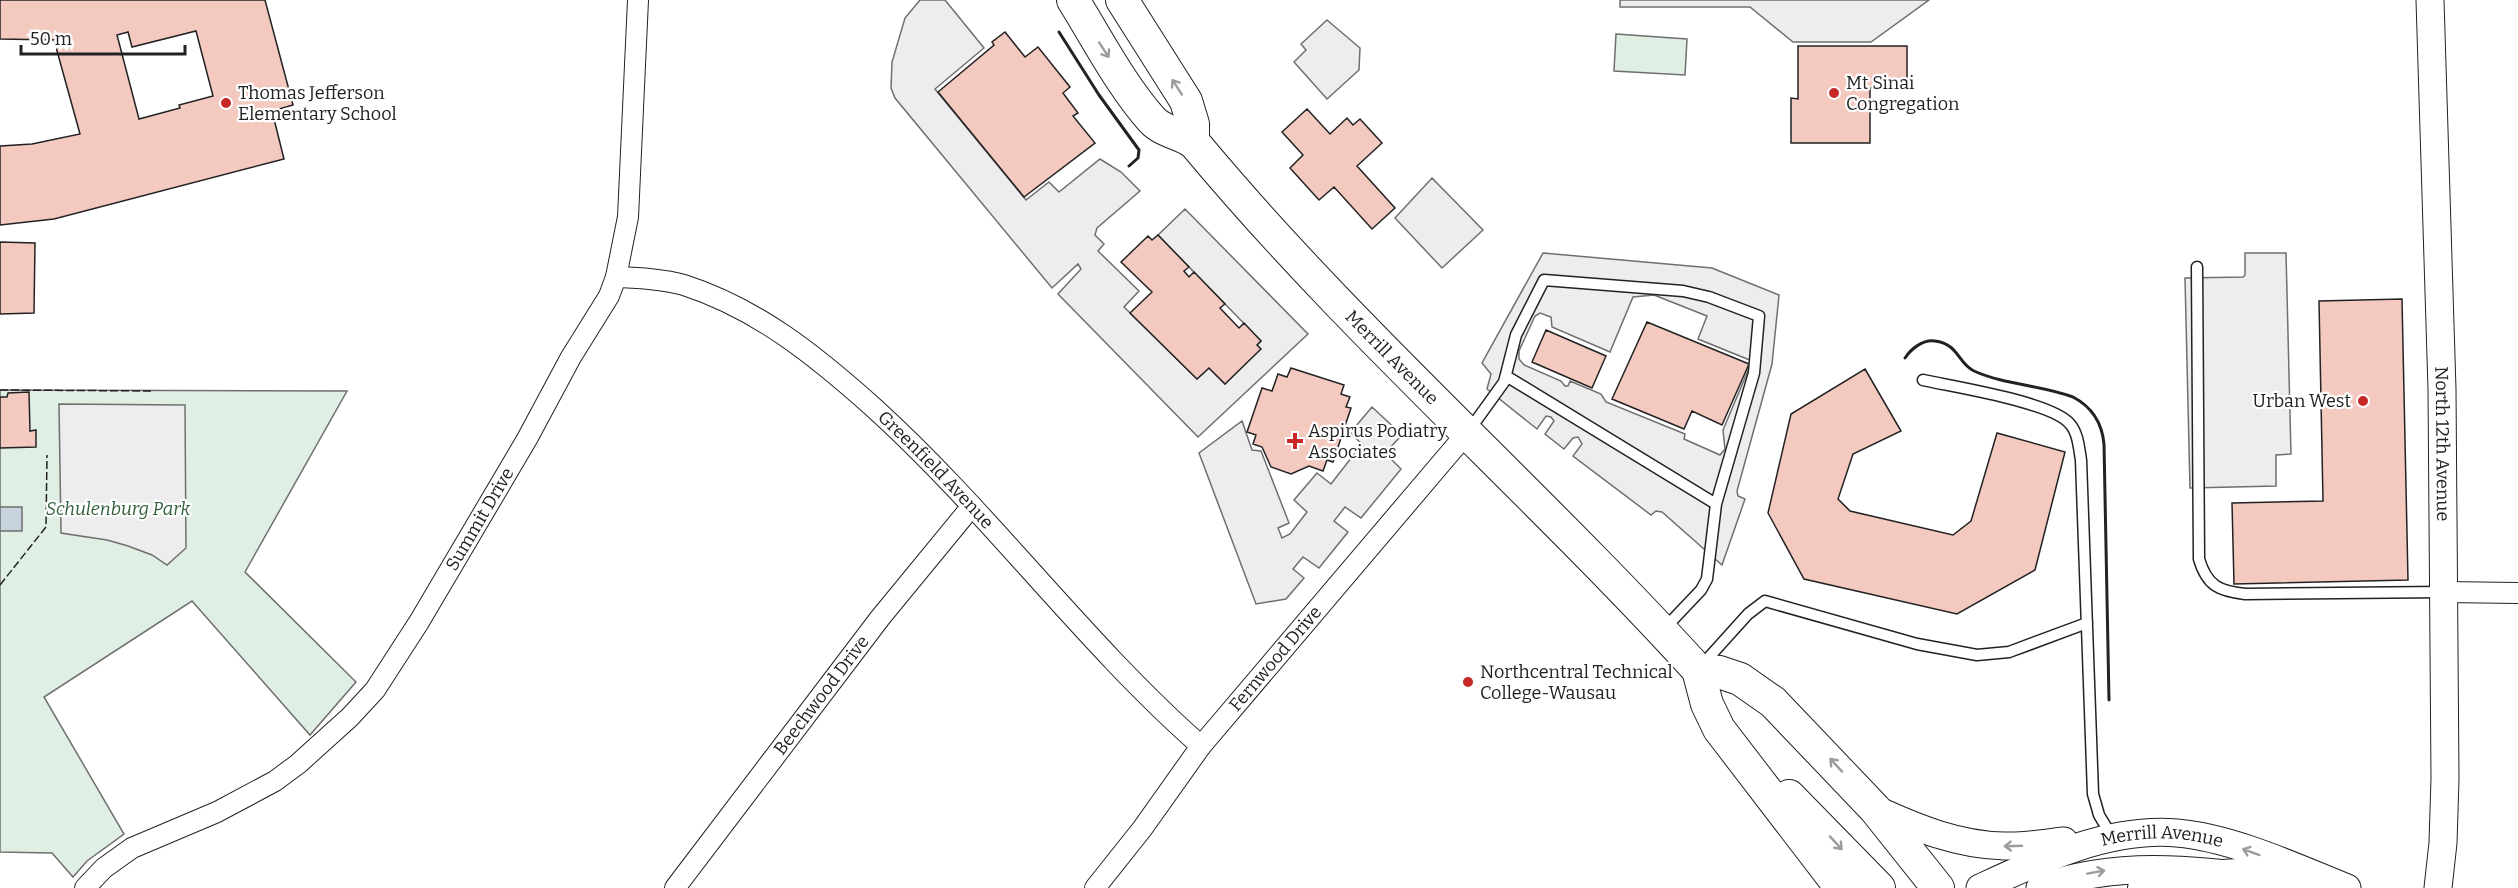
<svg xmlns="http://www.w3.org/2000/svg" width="2518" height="888" viewBox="0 0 2518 888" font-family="Bitter,serif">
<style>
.green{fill:#e0efe3;stroke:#6f6f6f;stroke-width:1.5}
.parking{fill:#ededed;stroke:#6f6f6f;stroke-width:1.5;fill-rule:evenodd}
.water{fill:#c7d3dd;stroke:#6f6f6f;stroke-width:1.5}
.building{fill:#f3c9c0;stroke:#222;stroke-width:1.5;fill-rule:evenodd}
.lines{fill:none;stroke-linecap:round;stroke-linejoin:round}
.lane-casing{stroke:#222;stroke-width:13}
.street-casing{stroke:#222;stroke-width:22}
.secondary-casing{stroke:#222;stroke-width:29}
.primary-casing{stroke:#222;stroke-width:34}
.lane{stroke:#fff;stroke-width:10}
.street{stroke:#fff;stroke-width:20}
.secondary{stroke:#fff;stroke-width:27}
.primary{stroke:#fff;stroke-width:32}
.fence{stroke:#222;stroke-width:1.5;stroke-dasharray:8 3;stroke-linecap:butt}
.wall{stroke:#222;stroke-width:3}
.oneway{stroke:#9c9c9c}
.poi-dot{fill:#c62828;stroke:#fff;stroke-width:2}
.labels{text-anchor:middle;stroke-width:4.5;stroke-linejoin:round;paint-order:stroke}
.poi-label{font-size:18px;fill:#222;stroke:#fff;text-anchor:start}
.street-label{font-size:18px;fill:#222;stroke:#fff}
.park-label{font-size:18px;font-style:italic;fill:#2f5e38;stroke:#fff}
</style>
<rect width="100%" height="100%" fill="#fff"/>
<path class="green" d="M1616 34 1687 39 1685 75 1614 71Z
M0 390 347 391 245 572 356 682 310 735 192 601 44 697 124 834 87 861 73 877 52 853 0 852Z"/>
<path class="parking" d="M920 0H945L984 48 935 89 1026 200 1049 182 1059 192 1100 159 1121 172 1140 191 1097 228 1095 235 1104 244 1098 251 1139 291 1124 307 1197 379 1209 368 1225 384 1260 349 1257 345 1261 341 1158 235 1185 209 1308 334 1198 437 1058 294 1081 269 1078 264 1052 288 895 98 891 88 892 62 905 18Z
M1620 0H1929L1871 42H1793L1750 7H1620Z
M1327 20 1360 48 1359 70 1327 99 1294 62 1306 50 1301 44Z
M1432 178 1483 230 1442 268 1395 218Z
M1543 253 1712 268 1779 295 1772 364 1737 491 1738 496 1745 499 1722 565 1662 512 1656 511 1651 515 1573 456 1582 444 1578 437 1573 438 1564 449 1545 434 1554 421 1551 417 1546 416 1537 429 1487 389 1491 374 1482 363ZM1654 295 1707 316 1698 339 1752 361 1723 430 1725 449 1720 455 1684 439 1685 434 1606 402 1601 394 1570 381 1568 386H1565L1561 381 1524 365 1519 359V351L1535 316 1540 313 1551 317 1552 327 1610 352 1633 297Z
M2245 253H2286L2291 454 2276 455V486L2190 488 2185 278 2243 277 2245 275Z
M59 404 185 405 186 548 167 565 152 555 128 546 107 540 61 533Z
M1372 407 1402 435 1385 453 1401 469 1361 518 1345 507 1334 521 1348 532 1319 568 1303 557 1293 569 1304 578 1286 599 1256 604 1199 453 1242 421 1252 450 1261 451 1289 523 1278 528 1282 538 1290 534 1307 512 1294 500 1317 473 1331 484 1362 444 1350 433Z"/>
<path class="water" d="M0 507H22V531H0Z"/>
<path class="building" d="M0 0H265L293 105 272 111 284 159 54 219 0 225V146L32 144 80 134 54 40 0 39ZM196 31 213 96 179 105 180 108 139 119 117 35 128 32 132 47Z
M1005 32 1025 57 1038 47 1070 87 1063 93 1078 113 1073 116 1095 143 1024 197 938 92 994 45 992 42Z
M1798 46H1907V88H1870V143H1791V98L1798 99Z
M1307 109 1330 134 1347 118 1353 125 1360 119 1382 143 1357 166 1395 208 1372 229 1334 187 1319 200 1290 168 1303 155 1282 132Z
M1158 235 1189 267 1184 271 1189 277 1194 272 1225 304 1220 308 1239 328 1244 323 1261 341 1257 345 1261 349 1225 384 1209 368 1197 379 1130 313 1152 292 1121 262 1148 236 1152 240Z
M0 242 35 243 34 313 0 314Z
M2402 299 2408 580 2234 584 2232 503 2323 501 2319 301Z
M1647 322 1749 364 1722 425 1692 411 1684 429 1612 399Z
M1546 330 1606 356 1592 388 1532 362Z
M1291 368 1344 385 1341 394 1350 397 1346 407 1351 408 1333 462 1327 460 1323 471 1309 466 1291 474 1271 467 1262 447 1253 444 1256 435 1247 432 1262 388 1272 391 1278 374 1287 377Z
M1865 369 1901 431 1853 454 1838 499 1850 511 1953 535 1971 521 1997 433 2065 452 2035 570 1957 614 1804 579 1768 513 1791 414Z
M29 392 30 431 36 430V447L0 448V397H7L8 393Z"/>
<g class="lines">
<g class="lane-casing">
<path id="lane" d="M2197 267 2199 559C2207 586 2219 591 2245 594L2443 592
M1506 376 1716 504
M1923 380C1954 387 2052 402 2070 424 2078 433 2079 448 2081 460L2093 794 2099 815 2111 835
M1468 432 1504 382 1516 335 1544 280 1683 291 1709 297 1759 316 1754 373 1716 504 1707 579 1701 590 1664 629
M1702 665 1748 614 1765 601 1917 644 1977 655 2009 652 2087 623"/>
</g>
<g class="street-casing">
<g id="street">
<path id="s1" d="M616 277C638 278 663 279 684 285 758 309 816 356 873 407 990 513 1083 642 1201 746"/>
<path d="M2444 592 2518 593"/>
<path id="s2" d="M85 888 104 868 132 848 217 812 275 781 298 764 350 717 375 690 419 622 527 439 571 357 609 296 616 277 628 217 638 0"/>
<path id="s3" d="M675 888 880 618 972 506"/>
<path id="s4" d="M1095 888 1142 829 1201 746 1466 434"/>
</g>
</g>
<g class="secondary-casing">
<g id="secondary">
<path id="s5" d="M2430 0 2442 389 2445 779 2443 843 2438 888"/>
<path d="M1875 809C1916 828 1958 845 2004 846 2024 847 2044 843 2064 841"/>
<path id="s6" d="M1980 888C2040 860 2109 827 2177 833 2233 838 2295 867 2347 888"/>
<path d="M2040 888C2128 856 2214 873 2305 883"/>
</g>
</g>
<g class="primary-casing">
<g id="primary">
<path id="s7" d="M1073 0C1098 40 1121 85 1152 120 1164 133 1186 134 1196 145 1351 331 1535 491 1698 670L1707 704 1719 729 1841 888"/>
<path d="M1122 0 1186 101 1193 124V141"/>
<path d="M1698 670 1719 672 1740 679 1773 702 1875 809 1938 888"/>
<path d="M1789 796 1879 888"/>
<path d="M2144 888 2194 878 2238 875"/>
</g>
</g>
<use href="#lane" class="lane"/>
<use href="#street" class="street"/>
<use href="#secondary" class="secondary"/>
<use href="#primary" class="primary"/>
<path class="fence" d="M0 390 154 391
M0 585 46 527 47 455"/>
<path class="wall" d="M1059 32 1099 95 1139 150 1138 158 1129 166
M1905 358C1911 349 1923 339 1935 341 1959 344 1958 364 1974 371 2005 385 2041 385 2073 397 2092 407 2102 422 2104 444L2109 700"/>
</g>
<defs><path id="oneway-shaft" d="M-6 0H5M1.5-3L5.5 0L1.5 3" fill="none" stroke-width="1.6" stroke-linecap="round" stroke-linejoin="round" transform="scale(1.5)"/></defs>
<g class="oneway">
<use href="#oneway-shaft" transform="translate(1104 50) rotate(57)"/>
<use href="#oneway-shaft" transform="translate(1177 87) rotate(-123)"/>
<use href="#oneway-shaft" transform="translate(1836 765) rotate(-133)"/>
<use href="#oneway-shaft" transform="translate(1836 843) rotate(47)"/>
<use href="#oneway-shaft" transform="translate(2013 846) rotate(178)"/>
<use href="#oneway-shaft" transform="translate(2251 852) rotate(-160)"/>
<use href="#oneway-shaft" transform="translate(2096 872) rotate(-10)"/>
</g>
<g class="poi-dot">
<circle cx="1834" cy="93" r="6"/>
<circle cx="226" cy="103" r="6"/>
<circle cx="2363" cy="401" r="6"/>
<path d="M1292 432h6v6h6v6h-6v6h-6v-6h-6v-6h6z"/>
<circle cx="1468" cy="682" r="6"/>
</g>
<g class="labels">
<g class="poi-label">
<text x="1846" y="89">Mt Sinai<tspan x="1846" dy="21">Congregation</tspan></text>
<text x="238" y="99">Thomas Jefferson<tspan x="238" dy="21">Elementary School</tspan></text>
<text x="2351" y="407" text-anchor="end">Urban West</text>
<text x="1308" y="437">Aspirus Podiatry<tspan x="1308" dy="21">Associates</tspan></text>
<text x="1480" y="678">Northcentral Technical<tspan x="1480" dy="21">College-Wausau</tspan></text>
</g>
<g class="street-label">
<text dy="6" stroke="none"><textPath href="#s7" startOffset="484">Merrill Avenue</textPath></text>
<text dy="6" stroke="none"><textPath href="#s5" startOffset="444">North 12th Avenue</textPath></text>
<text dy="6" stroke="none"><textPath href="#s1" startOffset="384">Greenfield Avenue</textPath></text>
<text dy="6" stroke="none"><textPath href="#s2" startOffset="556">Summit Drive</textPath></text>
<text dy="6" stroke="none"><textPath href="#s4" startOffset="292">Fernwood Drive</textPath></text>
<text dy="6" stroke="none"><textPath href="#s3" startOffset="242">Beechwood Drive</textPath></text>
<text dy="6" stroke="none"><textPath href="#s6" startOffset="192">Merrill Avenue</textPath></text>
</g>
<g class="park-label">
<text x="118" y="515">Schulenburg Park</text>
</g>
</g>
<path d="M21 45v9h164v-9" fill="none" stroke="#222222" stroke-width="3"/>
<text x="30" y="45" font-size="18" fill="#222222" stroke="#ffffff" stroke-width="4.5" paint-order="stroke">50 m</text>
</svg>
